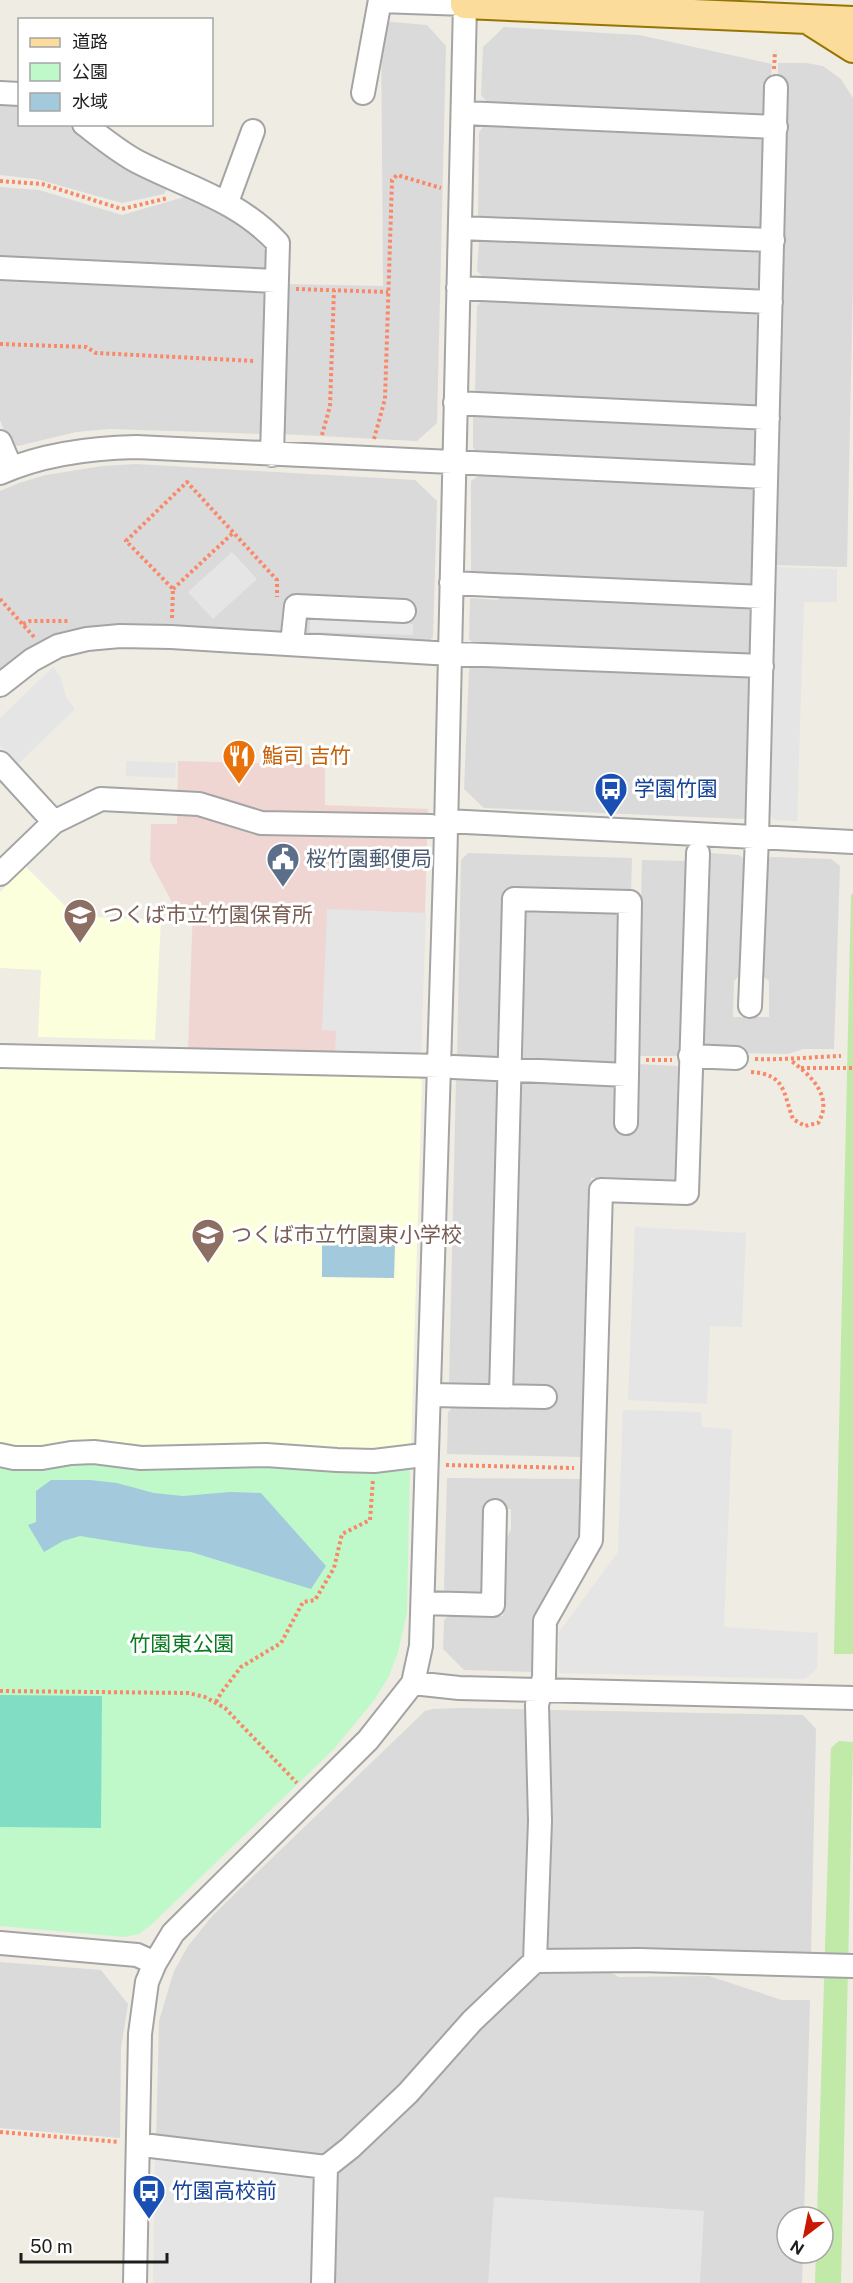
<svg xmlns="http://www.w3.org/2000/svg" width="853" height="2283" viewBox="0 0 853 2283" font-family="'Public Sans','Noto Sans JP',sans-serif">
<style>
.residential{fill:#dbdada}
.commercial{fill:#efd6d2}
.education{fill:#fbffdb}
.grass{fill:#c1e9a8}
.park{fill:#bff9ca}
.pitch{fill:#81dec4}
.parking{fill:#e5e5e5}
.water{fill:#a3c9dc}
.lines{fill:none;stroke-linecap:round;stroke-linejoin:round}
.minor-casing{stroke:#a4a4a4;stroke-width:26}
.major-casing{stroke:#967500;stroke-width:32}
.path{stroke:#f98869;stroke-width:4;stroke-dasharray:3 3;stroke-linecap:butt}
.minor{stroke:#fff;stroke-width:22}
.major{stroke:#fcdc9b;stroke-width:28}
.labels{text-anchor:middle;stroke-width:6;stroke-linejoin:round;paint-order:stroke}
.food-label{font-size:21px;fill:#c56008;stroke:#fff;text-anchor:start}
.transit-label{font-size:21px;fill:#164399;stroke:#fff;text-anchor:start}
.service-label{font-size:21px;fill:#4e5e75;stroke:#fff;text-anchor:start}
.education-label{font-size:21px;fill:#785e54;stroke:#fff;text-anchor:start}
.park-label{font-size:21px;fill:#0b7b21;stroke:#fff}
</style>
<rect width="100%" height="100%" fill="#eeece3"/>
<path class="residential" d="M381 21 427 25 446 46 437 423 417 441 281 434 284 284 383 286Z
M504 27 639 35 772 64 768 109 759 117 488 103 481 95 483 47Z
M778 63H806L823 66 841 79 853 98V278L847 567 773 565Z
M0 101 19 104 20 124 68 125 168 187 164 194 122 203 36 179 0 175Z
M488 121 758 135 765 142 763 232 478 221 479 132Z
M0 187 39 190 122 215 188 196 220 209 271 247 270 264 262 271 0 260Z
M479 239 763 250 762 284 753 291 485 279 477 271Z
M0 277 260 289 268 298 264 434 110 429 76 432 18 446 9 443 0 420Z
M485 297 753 310 761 320 759 402 752 406 475 393 477 306Z
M473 413 751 425 759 432 758 458 749 466 478 454 473 447Z
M136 464 415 480 437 501 433 637 427 643 90 628 34 645 0 671V491L19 483 46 475 102 466Z
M481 474 747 483 757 492 754 581 745 589 471 573V481Z
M499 596 748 606 755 612 752 650 747 656 474 644 469 639 470 598 498 600Z
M475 664 747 675 752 681 748 815 743 819 484 808 464 789 469 669Z
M468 853 632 858 631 892 505 889 501 1059 457 1058 461 860Z
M709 853 739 855 745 860 742 973 734 981 733 1017H769V981L759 973 763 862 771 857 831 859 840 866 834 1049H803L788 1054 740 1053 704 1048Z
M642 860 686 861 680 1056H637Z
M530 908 615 910 622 917 618 1059 613 1065 526 1063 519 1057 522 914Z
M636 1064 678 1066 675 1181 591 1178 582 1457 447 1454 448 1412 454 1406H553V1388H516L511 1382 518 1085 524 1079 611 1083 618 1090Z
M456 1078H500L493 1382 487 1388H458L449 1383Z
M447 1478 581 1479 579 1534 534 1618V1672L464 1670 443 1649 444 1620 449 1615 503 1616 506 1540 511 1529V1509H489L486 1590 480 1596 448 1594 444 1589Z
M463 1708 803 1715 816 1729 811 1956 526 1955 411 2083 323 2160 156 2142 159 2021 174 1971 188 1946 213 1915 425 1711 433 1709Z
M0 1962 101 1970 128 2004 121 2048 120 2138 0 2128Z
M544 1971 612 1973 619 1977 709 1976 782 2000H810L804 2217H787V2253H803L802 2283H332L335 2172 474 2033Z"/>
<path class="commercial" d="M178 761 325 765V805L428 809 421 1051 414 1056 188 1051 193 907 174 906 150 861 151 824H177Z"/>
<path class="education" d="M26 867 75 916 161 920 155 1040 38 1037 41 970 0 968V892Z
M0 1065 416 1074 422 1081 411 1451 0 1449Z"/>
<path class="grass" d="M853 893V1654H834L851 895Z
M839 1741 853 1742 841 2283H815L816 2253H823V2217H817L831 1748Z"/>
<path class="park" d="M69 1460 410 1462 407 1613 398 1652 389 1676 375 1699 333 1750 151 1925 139 1934 124 1937 0 1926V1461Z"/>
<path class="pitch" d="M0 1695 102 1696 101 1828 0 1827Z"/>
<path class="parking" d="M232 552 257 579 213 619 188 592Z
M774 567 837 569V602H804L797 821 774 820 767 811Z
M310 620 413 624V635L310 632Z
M53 667 61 678 66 697 75 709 18 764 0 746V718Z
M126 761 176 763 175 778 126 776Z
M327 909 426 913 421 1051 414 1056 335 1052 336 1031 322 1030Z
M635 1227 746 1233 742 1327 710 1326 707 1404 628 1400Z
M623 1410 701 1412 702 1427 732 1429 724 1627 818 1633 817 1669 805 1679 559 1673V1632L618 1552Z
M155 2152 314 2173V2283H153Z
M494 2197 704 2211 700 2283H488Z"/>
<path class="water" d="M322 1244 395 1245 394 1278 322 1277Z
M51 1480H90L117 1483 154 1493 183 1496 230 1492 261 1493 326 1566 311 1589 191 1552 148 1547 80 1536 63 1541 44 1552 28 1525 36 1522V1491Z"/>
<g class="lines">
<g class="minor-casing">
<path id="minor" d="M0 93 20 94
M363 93 380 0
M463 113 776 127
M84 124C101 137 119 152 138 162 189 188 238 200 278 243L272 455
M227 202 253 131
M460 228 773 240
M0 268 276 281
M458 288 771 302
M455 403 768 418
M0 442 11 468
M0 473C43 454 89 448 136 447L766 477
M451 583 763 597
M292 644 296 606 404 611
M0 685 32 660 58 646 87 639 120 636 171 637 434 653 762 666
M0 763 54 822 0 874
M446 821 853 842
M54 822 101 799 199 804 261 823 431 826
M698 853 687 1193 601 1190 591 1540 545 1621 544 1677 537 1705 540 1821 535 1961 639 1960 853 1966
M750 1006 757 837 776 87
M0 1056 440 1066
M690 1056 736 1058
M453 1067 627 1075 630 902 514 899 501 1396
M626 1123 627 1075
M430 1395 545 1397
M0 1455 14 1458H42L71 1453 94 1452 141 1458 266 1455 337 1460 374 1461 415 1456
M423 1603 493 1605 495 1511
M413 1683 459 1688 853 1698
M0 1943 137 1955 155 1963
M151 2146 326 2167
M135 2283 140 2034 147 1982 155 1963 173 1933 368 1740 413 1683 421 1646 445 872 465 4 380 1
M323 2283 326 2167 350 2148 408 2093 472 2021 535 1961"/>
</g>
<g class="major-casing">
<path id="major" d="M465 0V4L853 21
M812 22 853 48"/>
</g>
<path class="path" d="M774 69 775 51
M0 181 42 184 122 209 168 198
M296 289 388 292
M0 344 86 347 96 353 255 361
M322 435 330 406 334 290
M374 439 385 399 392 180 397 175 441 188
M173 589 234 532
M0 599 34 637
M172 618 173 589 126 541 187 482 277 580V597
M23 624 30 621H69
M755 1059C784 1060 812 1057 841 1056
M646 1060H672
M801 1068H853
M751 1072C786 1074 783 1093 793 1119L805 1126 818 1123C834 1097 811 1075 790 1060
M446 1465 574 1468
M0 1691 188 1693 205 1697 225 1708 297 1783
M216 1702 221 1693 241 1667 281 1643 303 1602 315 1600 334 1568 342 1534 370 1520 373 1479
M0 2132 119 2142"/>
<use href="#minor" class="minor"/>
<use href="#major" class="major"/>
</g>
<defs>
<g id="restaurant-pin" transform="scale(1.725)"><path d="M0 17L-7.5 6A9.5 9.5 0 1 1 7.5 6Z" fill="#e8710a" stroke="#fff"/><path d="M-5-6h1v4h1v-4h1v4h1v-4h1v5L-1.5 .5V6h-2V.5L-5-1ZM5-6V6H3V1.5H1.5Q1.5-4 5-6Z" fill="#fff"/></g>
<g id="bus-pin" transform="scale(1.725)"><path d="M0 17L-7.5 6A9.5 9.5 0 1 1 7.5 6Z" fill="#1a4fb4" stroke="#fff"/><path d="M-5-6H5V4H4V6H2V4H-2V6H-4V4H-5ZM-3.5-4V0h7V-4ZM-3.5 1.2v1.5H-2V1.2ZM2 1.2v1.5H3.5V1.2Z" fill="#fff"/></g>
<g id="civic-pin" transform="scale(1.725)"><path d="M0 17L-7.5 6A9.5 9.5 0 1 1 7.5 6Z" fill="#5c6f8a" stroke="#fff"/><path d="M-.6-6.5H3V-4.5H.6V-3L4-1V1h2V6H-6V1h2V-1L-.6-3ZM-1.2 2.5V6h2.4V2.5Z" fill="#fff"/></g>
<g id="school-pin" transform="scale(1.725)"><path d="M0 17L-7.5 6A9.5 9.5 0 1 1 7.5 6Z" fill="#8d6e63" stroke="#fff"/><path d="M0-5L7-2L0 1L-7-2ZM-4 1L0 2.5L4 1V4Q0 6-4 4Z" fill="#fff"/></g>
</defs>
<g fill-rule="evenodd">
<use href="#restaurant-pin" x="239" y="756"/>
<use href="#bus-pin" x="611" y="789"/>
<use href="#civic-pin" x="283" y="859"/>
<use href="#school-pin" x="80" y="915"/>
<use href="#school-pin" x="208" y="1235"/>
<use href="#bus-pin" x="149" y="2191"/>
</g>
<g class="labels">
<g class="food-label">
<text x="262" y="763">鮨司 吉竹</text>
</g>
<g class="transit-label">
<text x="634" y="796">学園竹園</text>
<text x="172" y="2198">竹園高校前</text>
</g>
<g class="service-label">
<text x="306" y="866">桜竹園郵便局</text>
</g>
<g class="education-label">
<text x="103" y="922">つくば市立竹園保育所</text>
<text x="231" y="1242">つくば市立竹園東小学校</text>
</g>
<g class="park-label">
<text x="182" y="1651">竹園東公園</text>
</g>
</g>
<rect x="18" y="18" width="195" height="108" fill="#ffffff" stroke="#a5a5a5" stroke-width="1.5"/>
<rect x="30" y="38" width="30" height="9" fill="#fcdc9b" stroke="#a5a5a5" stroke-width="1.5"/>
<text x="72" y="48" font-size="18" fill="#1d1d1d">道路</text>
<rect x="30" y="63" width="30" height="18" fill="#bff9ca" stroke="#a5a5a5" stroke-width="1.5"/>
<text x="72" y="78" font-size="18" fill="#1d1d1d">公園</text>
<rect x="30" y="93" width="30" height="18" fill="#a3c9dc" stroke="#a5a5a5" stroke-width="1.5"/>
<text x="72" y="108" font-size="18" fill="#1d1d1d">水域</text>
<g transform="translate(805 2235) rotate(212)"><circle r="28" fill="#ffffff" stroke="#a5a5a5" stroke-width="1.5"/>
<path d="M0-4.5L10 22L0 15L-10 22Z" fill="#ca1700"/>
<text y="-9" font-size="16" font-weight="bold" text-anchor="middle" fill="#1d1d1d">N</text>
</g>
<path d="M21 2253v9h146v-9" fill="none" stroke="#1d1d1d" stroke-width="3"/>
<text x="30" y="2253" font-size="18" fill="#1d1d1d" stroke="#ffffff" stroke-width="4.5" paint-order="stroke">50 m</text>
</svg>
